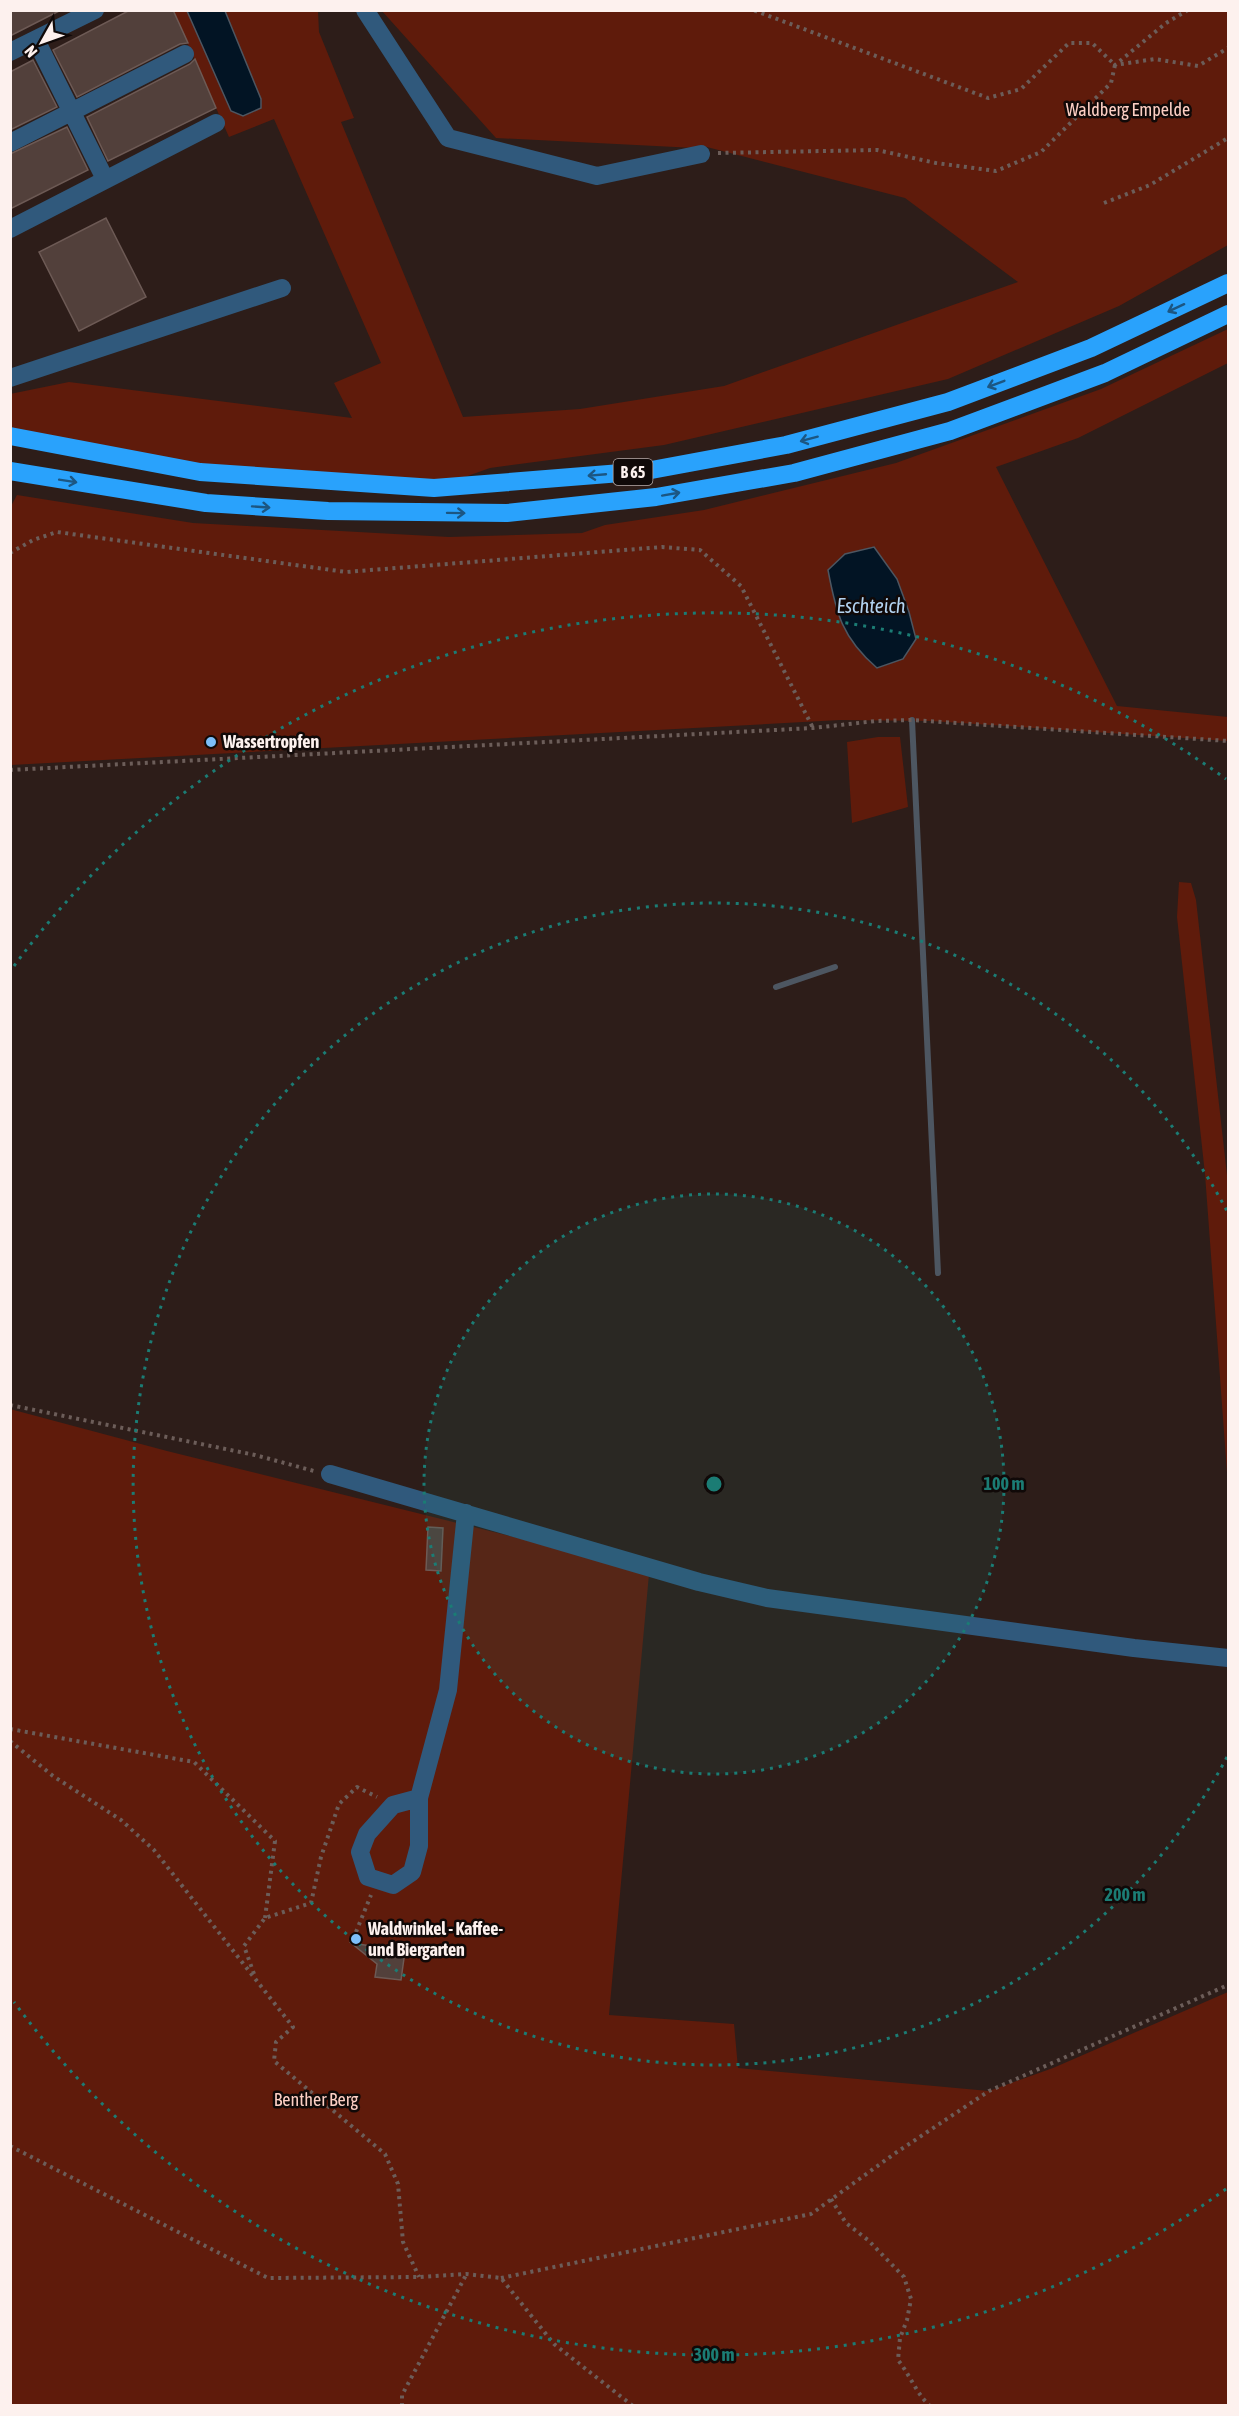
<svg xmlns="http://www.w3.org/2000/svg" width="1239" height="2416" viewBox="0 0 1239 2416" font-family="'Asap Condensed',sans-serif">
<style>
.green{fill:#5f1b0b}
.water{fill:#021424;stroke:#4d5661;stroke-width:1.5}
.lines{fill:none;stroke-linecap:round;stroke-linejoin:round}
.stream{stroke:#4d5661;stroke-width:6}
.building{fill:#52403b;stroke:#6d5a55;stroke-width:1.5}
.path{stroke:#6c5d59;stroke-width:4;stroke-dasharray:3 4.5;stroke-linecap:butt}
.minor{stroke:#30597c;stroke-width:18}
.highway{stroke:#29a2fc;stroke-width:18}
.oneway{stroke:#1c5682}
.ring{fill:none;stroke:#1b7c74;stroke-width:3;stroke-dasharray:3 6}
.poi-dot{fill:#7cbef9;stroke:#100908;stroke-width:2}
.labels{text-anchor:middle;stroke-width:5;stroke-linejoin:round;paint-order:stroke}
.shield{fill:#100908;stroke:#b6aba9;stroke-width:1.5}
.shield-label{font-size:16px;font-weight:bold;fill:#fdf1ee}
.park-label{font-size:18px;fill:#fdcfc4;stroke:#100908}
.poi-label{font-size:18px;font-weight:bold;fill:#fdf1ee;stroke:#100908;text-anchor:start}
.water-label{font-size:20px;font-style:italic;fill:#b3d3f1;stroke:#100908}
.centre{fill:#1b7c74;stroke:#100908;stroke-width:3}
.ring-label{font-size:18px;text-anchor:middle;font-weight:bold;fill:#1b7c74;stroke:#100908;stroke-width:5;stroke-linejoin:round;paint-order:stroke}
</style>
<rect width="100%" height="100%" fill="#2d1d19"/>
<path class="green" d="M173 11H318L319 32 354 118 341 122 463 417 580 409 724 386 1018 282 905 198 703 146 695 148 496 138 382 11H1228V245L1119 306 948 379 664 445 490 468 434 488 200 472 11 436 10 394 69 382 352 418 334 383 381 363 274 119 229 137Z
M1228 329V363L1078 438 996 467 1117 706 1228 717V741L931 721 840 720 11 765 10 508 17 495 193 523 449 537 582 533 605 525 704 510 896 463 1101 389Z
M878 737H900L908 807 852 823 847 742Z
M1179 882 1191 883 1196 900 1228 1184V1486L1205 1174 1177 917Z
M10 1409 167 1451 542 1544 649 1574 609 2015 734 2024 738 2068 989 2091 1053 2068 1228 1992V2405H11Z"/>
<path class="water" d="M187 11H225L261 99V108L243 116 231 111Z
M874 547 897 579 909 612 916 639 903 659 877 668C842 638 836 613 828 570L845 554Z"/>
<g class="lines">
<path class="stream" d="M912 720 938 1273
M776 987 835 967"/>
</g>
<path class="building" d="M10 10H61L10 36Z
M130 10H173L188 43 180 44 77 97 53 50Z
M195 59 216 108 108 161 87 117 190 64Z
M33 60 57 107 10 130V72Z
M67 127 88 170 10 209V154Z
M106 218 146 297 79 331 39 252Z
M428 1527 443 1528 441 1571 426 1570Z
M351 1943 405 1951 401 1980 375 1977 377 1964Z"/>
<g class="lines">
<path class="path" d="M1188 10 1166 23 1115 65 1155 59 1198 66 1228 48
M718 153 877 150 936 163 996 171 1041 152 1111 83 1115 65 1092 43H1069L1021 89 988 98 753 10
M1104 203 1150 185 1228 138
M10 553 33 540 57 532 346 572 662 547 700 550 741 586 813 728
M10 770 813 728 876 721 912 720 1228 741
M10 1405 255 1455 314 1471
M10 1729 194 1762 275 1841 265 1918
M10 1741 53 1776 121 1820 154 1850 293 2027 276 2042 274 2061 385 2154 398 2184 403 2242 419 2277
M356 1932 371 1895
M254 1974 244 1946 265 1918 311 1903 321 1857 339 1804 357 1787 377 1797
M10 2146 268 2278 419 2277 466 2274 501 2278 554 2344 633 2406
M831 2199 846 2223 868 2240 904 2277 911 2299 907 2320 900 2338 898 2360C910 2375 916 2393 930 2406
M501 2278 811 2214 894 2154 989 2091 1228 1985
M402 2406V2395L466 2275"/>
<path class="minor" d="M365 10 448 138 597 176 701 154
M36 40 105 179
M10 52 95 10
M10 143 185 54
M10 229 216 123
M10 378 282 288
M330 1474 699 1582 767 1598 1134 1648 1228 1658
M419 1798V1846L412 1872 393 1885 368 1877 360 1852 367 1834 393 1805 419 1798 448 1690 466 1513"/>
<path class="highway" d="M10 436 200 472 434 488 646 471 786 445 948 402 1091 348 1228 283
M10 471 206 503 328 511 507 513 656 497 794 473 950 431 1105 373 1228 314"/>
</g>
<defs><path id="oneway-shaft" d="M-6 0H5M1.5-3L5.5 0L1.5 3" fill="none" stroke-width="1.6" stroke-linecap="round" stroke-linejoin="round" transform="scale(1.5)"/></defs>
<g class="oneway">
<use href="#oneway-shaft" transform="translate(1176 308) rotate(155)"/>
<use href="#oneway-shaft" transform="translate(996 384) rotate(159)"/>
<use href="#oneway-shaft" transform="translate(809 439) rotate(165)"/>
<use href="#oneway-shaft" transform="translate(597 475) rotate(175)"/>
<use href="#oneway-shaft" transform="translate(68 481) rotate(9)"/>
<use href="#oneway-shaft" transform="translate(671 494) rotate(-10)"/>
<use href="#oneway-shaft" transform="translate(261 507) rotate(4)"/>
<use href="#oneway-shaft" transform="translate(456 513) rotate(1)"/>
</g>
<circle cx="714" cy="1484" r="290" fill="#1b7c74" fill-opacity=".12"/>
<g class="ring">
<circle cx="714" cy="1484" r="290"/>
<path d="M1227 1757A581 581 0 1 1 1227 1211"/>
<path d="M1226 2189A871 871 0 0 1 14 2002M14 966A871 871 0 0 1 1226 779"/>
</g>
<g class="poi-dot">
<circle cx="211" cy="742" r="6"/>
<circle cx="356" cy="1939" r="6"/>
</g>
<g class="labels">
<rect class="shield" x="613.5" y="459" width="39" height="26" rx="4.5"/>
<g class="shield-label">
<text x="633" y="478">B 65</text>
</g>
<g class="park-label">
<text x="1128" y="116">Waldberg Empelde</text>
<text x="316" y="2106">Benther Berg</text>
</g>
<g class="poi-label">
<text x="223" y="748">Wassertropfen</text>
<text x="368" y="1935">Waldwinkel - Kaffee-<tspan x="368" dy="21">und Biergarten</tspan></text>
</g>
<g class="water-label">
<text x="871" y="613">Eschteich</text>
</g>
</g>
<circle cx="714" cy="1484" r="9" class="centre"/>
<g class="ring-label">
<text x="1004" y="1490">100 m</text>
<text x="1125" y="1901">200 m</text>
<text x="714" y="2361">300 m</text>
</g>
<rect width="1239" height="2416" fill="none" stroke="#fdf1ee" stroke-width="24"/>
<g transform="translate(42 42) rotate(230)" stroke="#100908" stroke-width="4.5" paint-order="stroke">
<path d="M0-4.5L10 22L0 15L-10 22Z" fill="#fdf1ee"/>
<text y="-9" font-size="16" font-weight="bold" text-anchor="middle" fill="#fdf1ee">N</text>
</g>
</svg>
